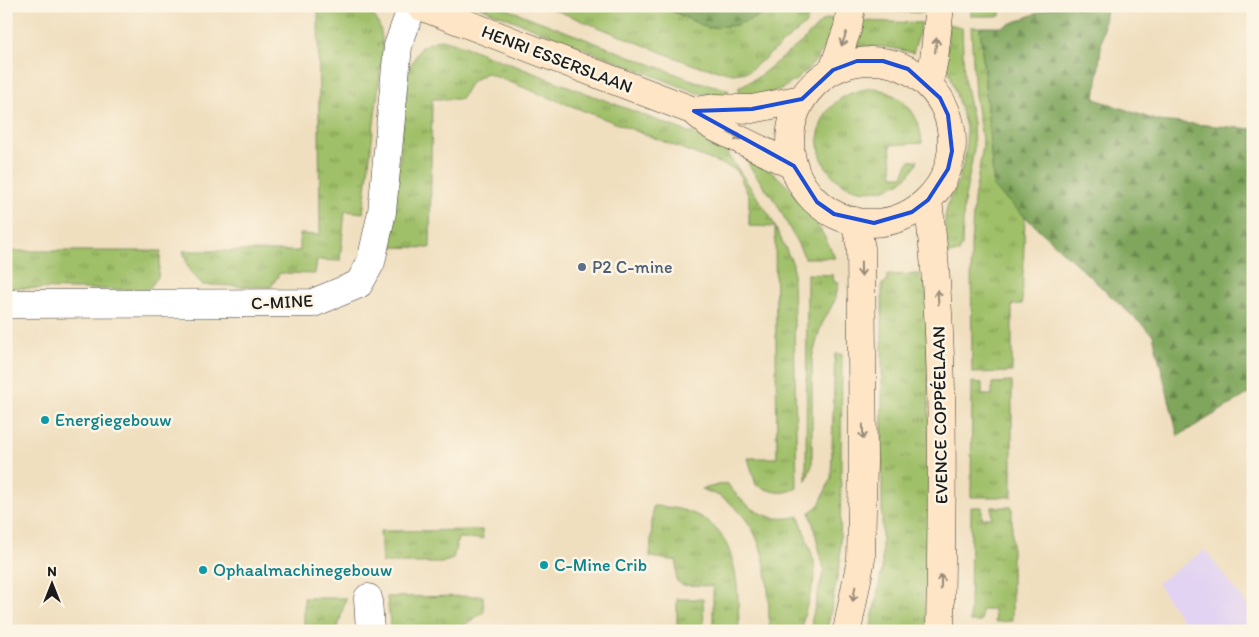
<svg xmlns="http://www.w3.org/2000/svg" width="1259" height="637" viewBox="0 0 1259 637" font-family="Itim,sans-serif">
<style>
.built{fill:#e3d3f2}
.grass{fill:url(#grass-tufts);stroke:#5e6e42}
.forest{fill:url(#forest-firs);stroke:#4e613c}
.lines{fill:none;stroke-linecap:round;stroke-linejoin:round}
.street-casing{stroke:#3c3934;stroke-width:29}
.secondary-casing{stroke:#3c3934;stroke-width:29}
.street{stroke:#fff;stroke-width:28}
.secondary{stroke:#fde5c5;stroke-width:28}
.oneway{stroke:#988b79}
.marked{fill:none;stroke:#1d4ed8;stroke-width:4;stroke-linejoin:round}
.service-dot{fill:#5c6f8a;stroke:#fcf5e5;stroke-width:2}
.culture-dot{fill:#0f9aa8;stroke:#fcf5e5;stroke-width:2}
.labels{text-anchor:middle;stroke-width:5;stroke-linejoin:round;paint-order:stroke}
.street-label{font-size:18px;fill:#1c1c1c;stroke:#fcf5e5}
.service-label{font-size:18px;fill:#4e5e75;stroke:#fcf5e5;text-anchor:start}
.culture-label{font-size:18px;fill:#0d838f;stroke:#fcf5e5;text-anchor:start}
</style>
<defs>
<pattern id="grass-tufts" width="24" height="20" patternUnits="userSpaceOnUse" patternTransform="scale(1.25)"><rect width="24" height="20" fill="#9fbf67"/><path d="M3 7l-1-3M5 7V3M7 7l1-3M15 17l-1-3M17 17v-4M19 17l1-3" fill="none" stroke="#819a54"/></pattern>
<pattern id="forest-firs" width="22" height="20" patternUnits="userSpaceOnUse" patternTransform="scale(1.25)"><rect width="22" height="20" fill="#7fa65c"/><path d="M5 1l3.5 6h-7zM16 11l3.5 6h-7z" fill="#67864b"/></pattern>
</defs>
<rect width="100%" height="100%" fill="#fcf5e5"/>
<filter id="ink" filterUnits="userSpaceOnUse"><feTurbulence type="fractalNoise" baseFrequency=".02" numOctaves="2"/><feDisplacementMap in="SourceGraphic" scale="10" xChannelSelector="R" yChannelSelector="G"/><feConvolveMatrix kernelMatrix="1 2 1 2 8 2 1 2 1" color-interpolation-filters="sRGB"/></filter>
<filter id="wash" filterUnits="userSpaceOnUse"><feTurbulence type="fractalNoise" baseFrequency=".0096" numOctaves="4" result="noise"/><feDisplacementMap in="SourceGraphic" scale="20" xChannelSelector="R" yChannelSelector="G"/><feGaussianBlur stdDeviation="1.12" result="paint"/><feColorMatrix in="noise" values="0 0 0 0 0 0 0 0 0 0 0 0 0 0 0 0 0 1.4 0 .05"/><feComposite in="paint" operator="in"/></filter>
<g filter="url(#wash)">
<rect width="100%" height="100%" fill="#f0dfbf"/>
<path class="built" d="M1205 550 1253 613V631H1189L1157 583Z"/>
<path class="grass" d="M318 6C359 6 381 0 383 50L363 213 345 211 340 261 317 260 315 274 280 273 271 287 203 285 189 270 183 251H300V234L320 235Z
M477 6H500L689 79C699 83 721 86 728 90L729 97 697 93Z
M545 6H661L708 28 787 6H815L805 25 748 72 733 74 694 65Z
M863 6H925L923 13 863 10Z
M971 6H1000V16H971Z
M830 18 838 20C826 51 804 84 769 93 759 96 749 96 739 98V87L758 77 804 40 822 21Z
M862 21 922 23 913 53C891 47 875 45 853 47Z
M948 24 962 27 964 77 973 122 974 150 964 203 962 245 959 252 943 255 945 217 949 200 958 182 966 151V127L947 64Z
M971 27H980L994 188 1025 216 1022 304 1012 305V372L972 373 971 244 974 200 983 145 975 96Z
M440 39 453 42 685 131 727 144 729 156 770 216 793 264 797 488C782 496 772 492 756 485L748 458H777L775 227 749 226V197L737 170 486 73 471 82 461 99H432L430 248 391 247 408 70 421 47Z
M875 88C904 96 919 111 922 143L890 145 893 176H903L909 161 918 160C912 175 899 186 884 189 809 206 789 94 875 88Z
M743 152C784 174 816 215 835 258H805L777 204 751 169Z
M6 251H161L158 277 148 290 6 288Z
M807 274 833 275 834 282 839 283 835 300 821 326 812 358V465L806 481Z
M919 274 922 282H926L929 416 928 631H870L882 569V284L887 282V275Z
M835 354H842L840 562 827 631H811L812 619 824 569 810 512 819 505 831 478Z
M972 382 982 383V395H992V383L1012 382V497H971Z
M727 483C744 507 769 525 799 516L814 561 815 577 803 620V631H769C769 585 769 534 730 503 722 496 711 493 702 489Z
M653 506C735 509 738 563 739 631H713V586L682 585 676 580 677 561 650 557Z
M971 507H982V518H992V507H1012V621L995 622 994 610H981V622H970Z
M482 530 483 539 458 538 453 559 441 563H382L380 531Z
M483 596 484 612 455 631H391L387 597Z
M304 598H346L337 631H304Z
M677 599H703L704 631H677Z"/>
<path class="forest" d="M661 6H787L736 25 708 28Z
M1055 6H1106L1095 99 1158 121 1253 129V391L1178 436 1153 335 994 188 980 27H1002Z"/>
</g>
<g filter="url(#ink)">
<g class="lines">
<g class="street-casing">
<path id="street" d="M6 304 313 303 359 284 371 262 382 212 398 46 412 6
M368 598 370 631"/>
</g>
<g class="secondary-casing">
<path id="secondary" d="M420 6 694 111 712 126 794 166
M790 142a81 81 0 1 1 162 0a81 81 0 1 1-162 0Z
M833 70 848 27 851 6
M929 84 934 59 940 6
M694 111 715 108 752 109 802 99
M928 200C946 343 942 487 940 631
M847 631 861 559 863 460 861 248 855 221"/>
</g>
<use href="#street" class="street"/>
<use href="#secondary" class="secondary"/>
</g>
<defs><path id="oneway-shaft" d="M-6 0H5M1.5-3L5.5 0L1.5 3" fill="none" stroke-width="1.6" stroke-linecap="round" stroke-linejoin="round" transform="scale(1.25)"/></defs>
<g class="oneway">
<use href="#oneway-shaft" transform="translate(844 39) rotate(110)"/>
<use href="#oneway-shaft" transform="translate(936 45) rotate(-83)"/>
<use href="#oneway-shaft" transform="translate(735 136) rotate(26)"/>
<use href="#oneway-shaft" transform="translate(861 269) rotate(89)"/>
<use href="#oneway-shaft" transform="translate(938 297) rotate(-94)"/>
<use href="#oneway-shaft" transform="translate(863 432) rotate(89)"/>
<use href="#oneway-shaft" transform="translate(941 582) rotate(-89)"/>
<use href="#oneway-shaft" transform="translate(854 594) rotate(100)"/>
</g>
</g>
<path class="marked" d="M857 61H883L908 69 940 98 948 115 952 151 948 169 928 200 912 212 874 223 834 214 817 202 794 166 694 111 752 109 802 99 833 70Z"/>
<circle class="service-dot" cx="582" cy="267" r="5"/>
<g class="culture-dot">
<circle cx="45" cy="420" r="5"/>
<circle cx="544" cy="565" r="5"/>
<circle cx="203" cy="570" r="5"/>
</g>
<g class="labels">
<g class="street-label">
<text transform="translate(557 59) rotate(21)" y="6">HENRI ESSERSLAAN</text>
<text transform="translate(282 302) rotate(-3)" y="6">C-MINE</text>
<text transform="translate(940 415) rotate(-91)" y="6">EVENCE COPPÉELAAN</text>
</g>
<g class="service-label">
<text x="592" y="273">P2 C-mine</text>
</g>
<g class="culture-label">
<text x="55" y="426">Energiegebouw</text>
<text x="554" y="571">C-Mine Crib</text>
<text x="213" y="576">Ophaalmachinegebouw</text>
</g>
</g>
<rect width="1259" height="637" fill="none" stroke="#fcf5e5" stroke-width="25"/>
<g transform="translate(52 584)" stroke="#fcf5e5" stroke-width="4" paint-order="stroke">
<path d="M0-4L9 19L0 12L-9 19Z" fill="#1c1c1c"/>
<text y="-8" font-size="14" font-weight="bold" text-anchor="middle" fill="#1c1c1c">N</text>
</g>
</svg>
